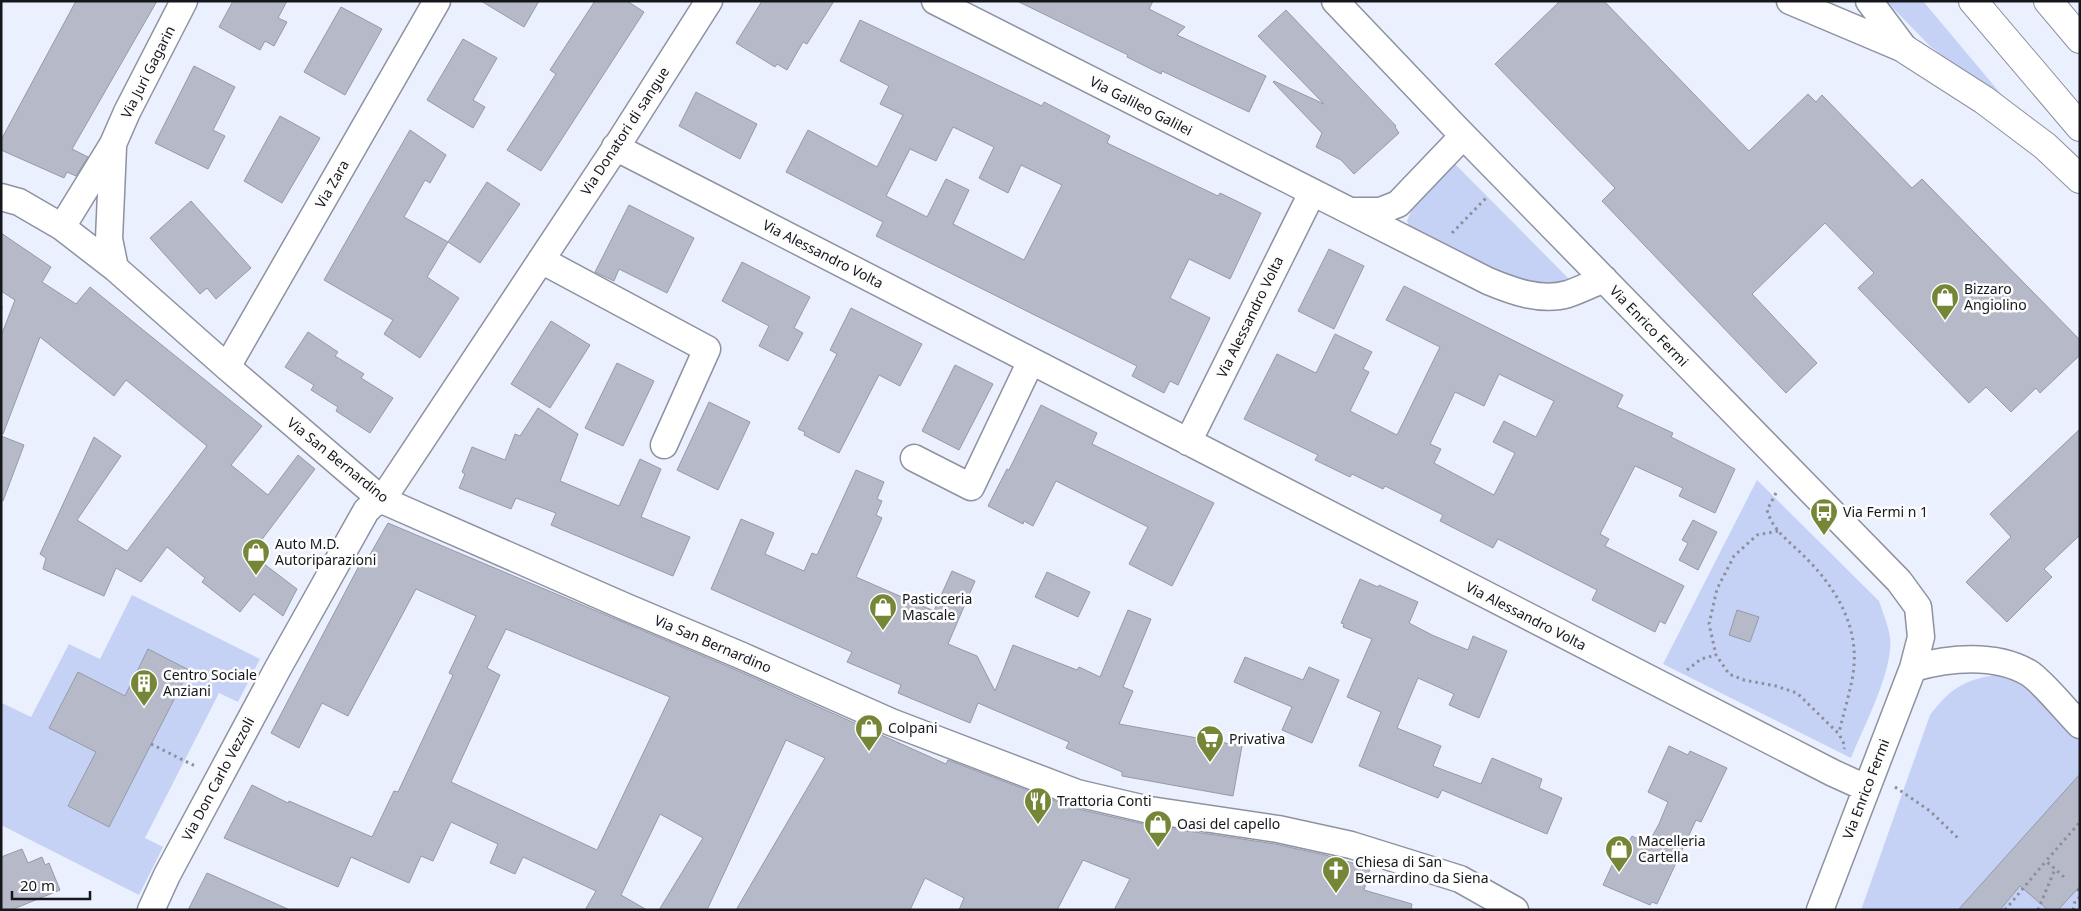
<svg xmlns="http://www.w3.org/2000/svg" width="2081" height="911" viewBox="0 0 2081 911" font-family="'Noto Sans',sans-serif">
<style>
.green{fill:#c6d2f5}
.building{fill:#b6bac8;stroke:#959aa8;fill-rule:evenodd}
.lines{fill:none;stroke-linecap:round;stroke-linejoin:round}
.minor-casing{stroke:#8e92a0;stroke-width:29}
.highway-casing{stroke:#8e92a0;stroke-width:30}
.path{stroke:#8c8f99;stroke-width:3;stroke-dasharray:2.5 4;stroke-linecap:butt}
.minor{stroke:#fff;stroke-width:26}
.highway{stroke:#fff;stroke-width:28}
.labels{text-anchor:middle;stroke-width:5;stroke-linejoin:round;paint-order:stroke}
.street-label{font-size:14px;fill:#15171c;stroke:#fdfdfd}
.poi-label{font-size:14px;fill:#15171c;stroke:#fdfdfd;text-anchor:start}
</style>
<rect width="100%" height="100%" fill="#ebf0fe"/>
<path class="green" d="M1886 1H1923L2006 100 1957 67 1930 46Z
M1455 164 1569 279 1554 288 1529 286 1409 226 1407 221 1412 209Z
M1757 480 1879 601C1883 613 1888 625 1890 637 1894 670 1864 726 1851 758L1663 664Z
M132 595 260 659 238 702 219 693 145 838 163 847 139 895 1 825 2 703 31 717 69 644 100 659Z
M1996 675 2013 678 2030 683 2080 733V910H1861L1930 715C1950 689 1963 680 1996 675Z"/>
<path class="building" d="M76 1H157L72 149 88 157 76 176 67 172 64 178 1 150V140Z
M233 1H287L278 18 287 22 274 46 265 41 260 50 219 27Z
M481 1H539L524 27Z
M595 1H627L644 12 541 171 507 150 556 74 550 70Z
M762 1H834L807 44 803 42 787 70 777 64 775 67 736 43Z
M1017 1H1153L1149 9 1185 27 1177 35 1266 76 1249 112 1162 71 1161 74 1127 57 1128 55Z
M1560 1H1604L1749 151 1808 94 1816 102 1822 95 1912 188 1922 179 2080 340V355L2040 393 2036 388 2011 412 1986 387 1969 403 1858 288 1874 273 1825 223 1752 294 1817 363 1786 393 1602 201 1615 188 1495 64Z
M341 7 382 29 345 95 304 72Z
M1286 10 1396 126 1395 127 1399 133 1354 174 1341 160 1316 147 1322 133 1273 82 1274 81 1324 104 1258 36Z
M860 20 1042 106 1044 102 1110 136 1107 143 1218 196 1220 193 1261 213 1230 279 1189 259 1170 298 1210 318 1178 385 1170 381 1164 393 1132 376 1137 366 876 236 883 222 786 172 808 130 877 167 903 115 880 104 889 86 840 61ZM953 127 994 147 979 178 1008 193 1021 165 1062 185 1024 260 953 224 969 190 946 179 927 217 886 196 910 149 936 161Z
M463 39 497 58 473 100 485 107 473 128 427 100Z
M194 66 235 87 213 130 225 136 208 169 155 143Z
M696 92 757 124 740 159 679 126Z
M280 116 320 138 282 203 244 181Z
M410 130 446 155 430 183 425 180 404 217 448 242 427 277 459 298 420 358 384 334 393 320 324 280Z
M487 182 520 204 480 263 448 242Z
M191 201 251 268 216 299 207 288 200 294 150 238Z
M629 205 694 238 667 293 619 269 614 281 595 272Z
M1 233 51 267 42 282 76 304 90 287 262 426 231 465 268 495 298 455 315 469 251 554 297 589 283 616 254 594 240 612 202 582 205 578 167 547 141 582 116 568 104 596 43 569 46 558 40 554 94 437 121 456 77 520 127 551 207 446 126 380 114 396 40 337 3 434 1 433V336L15 300 1 291Z
M1329 249 1364 266 1334 329 1298 311Z
M742 262 810 297 794 328 803 333 788 361 759 346 769 326 722 301Z
M1404 286 1623 395 1617 407 1673 433 1671 437 1735 469 1715 513 1679 496 1683 488 1635 466 1600 534 1609 539 1605 546 1684 586 1665 624 1660 621 1655 632 1592 600 1597 590 1498 539 1493 548 1440 521 1443 515 1385 486 1383 489 1352 474 1350 477 1315 460 1318 455 1244 419 1277 354 1316 373 1335 334 1372 352 1363 369 1369 372 1350 411 1397 435 1440 347 1386 320ZM1499 374 1554 401 1536 437 1504 421 1493 442 1515 453 1494 495 1434 463 1441 449 1430 444 1455 392 1484 406Z
M851 308 922 344 900 386 879 375 839 453 804 435 805 432 798 429 837 354 830 350Z
M551 321 590 345 550 408 511 384Z
M308 332 338 352 335 356 364 374 361 378 393 398 370 433 336 411 338 407 311 390 314 385 285 367Z
M617 363 654 381 623 446 585 428Z
M955 365 993 384 959 450 922 431Z
M709 402 750 422 718 490 677 470Z
M1041 405 1097 433 1092 444 1214 503 1172 586 1129 564 1148 527 1056 481 1033 526 1024 521 1023 524 988 506 1007 469 1009 470Z
M538 408 578 434 560 481 619 506 640 459 661 469 641 517 690 537 673 576 551 525 556 513 516 498 511 509 459 488 465 474 462 472 472 447 505 460 515 434 520 436Z
M2080 429V535L2044 569 2052 577 2007 622 1966 582 2011 537 1990 514Z
M1 436 24 445 3 501 1 500Z
M856 470 884 482 877 499 882 501 876 515 882 518 856 577 934 611 952 571 975 581 948 644 977 656 995 691 1013 645 1077 670 1079 667 1100 677 1128 610 1151 619 1123 687 1133 691 1119 724 1242 746 1233 796 1122 776V772L1066 748 1069 742 978 703 970 723 898 693 901 685 847 662 852 652 711 589 741 519 774 533 765 554 804 571 812 553 817 555Z
M1693 520 1717 532 1698 570 1679 560 1688 543 1682 540Z
M388 523 734 669 946 764 948 760 1074 808 1148 825 1275 844 1325 855 1370 868 1364 890 1412 904 1411 910H1114L1130 879 1083 860 1057 910H959L964 898 925 878 910 910H736L825 758 786 740 707 910H659L703 838 660 814 621 895 647 910H585L596 891 523 857 515 874 490 863 498 844 451 822 433 861 421 856 409 883 351 857 338 887 224 838 252 785 288 803 289 801 372 837 394 791 398 792 453 675 449 673 476 616 416 589 348 716 322 703 299 748 271 733 360 564 364 565ZM506 629 670 697 597 850 451 782 500 675 487 668Z
M1047 572 1090 592 1078 617 1035 597Z
M1360 579 1378 587 1379 585 1418 602 1409 623 1432 635 1468 650 1473 636 1507 651 1479 718 1449 705 1454 694 1418 678 1397 728 1441 746 1433 766 1481 784 1492 758 1542 779 1539 788 1562 798 1547 834 1442 790 1438 798 1359 766 1381 712 1347 697 1372 639 1343 627 1344 624 1341 623Z
M1737 610 1759 617 1750 642 1729 635Z
M148 649 189 670 109 827 68 806 96 752 49 728 78 672 125 696Z
M1245 657 1303 680 1309 667 1339 680 1312 743 1282 730 1292 707 1234 682Z
M1669 746 1688 755 1690 751 1727 768 1701 822 1696 820 1657 904 1652 902 1650 905 1603 885 1615 859 1619 861 1632 836 1648 844 1659 824 1668 802 1648 792Z
M2080 774V886L2058 910H2048L2020 886 2000 910H1958Z
M22 849 28 863 42 857 45 865 49 863 60 890 11 910H1V857Z
M207 873 290 910H188Z"/>
<g class="lines">
<g class="minor-casing">
<path id="minor" d="M935 1 1488 281C1512 291 1541 302 1568 294 1580 290 1592 284 1604 279
M1335 1 1454 126 1899 581 1918 607 1921 637 1913 668 1820 910
M1790 1 1906 50
M1869 1 1905 49
M113 147 109 239 115 268
M615 147 1833 773 1866 788
M1 197 19 202 62 227 115 268 227 367 382 500 626 607 740 655 891 722 1077 793 1150 810 1278 829 1351 845 1460 879 1515 910
M1350 211H1380L1398 204 1463 136
M62 227 113 144 127 112 184 1
M541 260 707 349 664 445
M227 367 437 1
M1188 442 1312 193
M914 458 971 487 1031 361
M382 500 622 138 709 1
M1913 668C1949 658 1995 653 2029 673 2042 681 2067 712 2080 725
M151 910 167 875 278 668 366 511 373 504 382 500"/>
</g>
<g class="highway-casing">
<path id="highway" d="M1973 1 2080 127
M2048 1 2080 39
M1906 50 1984 100 2045 146 2080 179"/>
</g>
<path class="path" d="M1452 233 1488 196
M1 306V309
M1776 493 1767 510C1773 532 1793 544 1808 560 1836 589 1857 624 1854 665 1853 684 1843 714 1839 733
M1778 531 1757 535 1734 556 1717 589 1709 624 1716 655 1729 674 1744 680 1776 686 1797 693 1839 734 1845 746 1844 749
M1687 670 1701 659 1716 655
M151 744 195 766
M1895 787 1930 811 1960 840
M2064 877 2046 861 2080 822
M2077 889 2080 891
M2005 910 2046 861
M2038 910 2055 869
M2073 910 2075 901 2080 897"/>
<use href="#minor" class="minor"/>
<use href="#highway" class="highway"/>
</g>
<defs>
<g id="shop-pin" transform="scale(1.4375)"><path d="M0 17L-7.5 6A9.5 9.5 0 1 1 7.5 6Z" fill="#758636" stroke="#fdfdfd"/><path d="M-5-2.5h2.3a2.7 3.5 0 0 1 5.4 0H5L5.5 6h-11ZM-1.5-2.5h3a1.5 2.3 0 0 0-3 0Z" fill="#fff"/></g>
<g id="bus-pin" transform="scale(1.4375)"><path d="M0 17L-7.5 6A9.5 9.5 0 1 1 7.5 6Z" fill="#758636" stroke="#fdfdfd"/><path d="M-5-6H5V4H4V6H2V4H-2V6H-4V4H-5ZM-3.5-4V0h7V-4ZM-3.5 1.2v1.5H-2V1.2ZM2 1.2v1.5H3.5V1.2Z" fill="#fff"/></g>
<g id="building-pin" transform="scale(1.4375)"><path d="M0 17L-7.5 6A9.5 9.5 0 1 1 7.5 6Z" fill="#758636" stroke="#fdfdfd"/><path d="M-4-6H4V6H1V3H-1V6H-4ZM-2.5-4.3h1.7v1.8h-1.7ZM.8-4.3h1.7v1.8H.8ZM-2.5-1h1.7V.8h-1.7ZM.8-1h1.7V.8H.8Z" fill="#fff"/></g>
<g id="supermarket-pin" transform="scale(1.4375)"><path d="M0 17L-7.5 6A9.5 9.5 0 1 1 7.5 6Z" fill="#758636" stroke="#fdfdfd"/><path d="M-6-5.5h2.5l.6 2H6L4.5 2H-2.5L-4.4-4H-6ZM-1.5 3.2a1.3 1.3 0 1 0 .1 0ZM3 3.2a1.3 1.3 0 1 0 .1 0Z" fill="#fff"/></g>
<g id="restaurant-pin" transform="scale(1.4375)"><path d="M0 17L-7.5 6A9.5 9.5 0 1 1 7.5 6Z" fill="#758636" stroke="#fdfdfd"/><path d="M-5-6h1v4h1v-4h1v4h1v-4h1v5L-1.5 .5V6h-2V.5L-5-1ZM5-6V6H3V1.5H1.5Q1.5-4 5-6Z" fill="#fff"/></g>
<g id="church-pin" transform="scale(1.4375)"><path d="M0 17L-7.5 6A9.5 9.5 0 1 1 7.5 6Z" fill="#758636" stroke="#fdfdfd"/><path d="M-1.2-6h2.4v3.5h3.3v2.4h-3.3V6h-2.4V-.1h-3.3v-2.4h3.3Z" fill="#fff"/></g>
</defs>
<g fill-rule="evenodd">
<use href="#shop-pin" x="1945" y="297"/>
<use href="#bus-pin" x="1824" y="512"/>
<use href="#shop-pin" x="256" y="552"/>
<use href="#shop-pin" x="883" y="607"/>
<use href="#building-pin" x="144" y="683"/>
<use href="#shop-pin" x="869" y="728"/>
<use href="#supermarket-pin" x="1210" y="739"/>
<use href="#restaurant-pin" x="1038" y="801"/>
<use href="#shop-pin" x="1158" y="824"/>
<use href="#shop-pin" x="1619" y="849"/>
<use href="#church-pin" x="1336" y="870"/>
</g>
<g class="labels">
<g class="street-label">
<text transform="translate(148 72) rotate(-63)" y="5">Via Juri Gagarin</text>
<text transform="translate(1141 106) rotate(27)" y="5">Via Galileo Galilei</text>
<text transform="translate(625 131) rotate(-57)" y="5">Via Donatori di sangue</text>
<text transform="translate(332 184) rotate(-60)" y="5">Via Zara</text>
<text transform="translate(823 254) rotate(27)" y="5">Via Alessandro Volta</text>
<text transform="translate(1250 317) rotate(-64)" y="5">Via Alessandro Volta</text>
<text transform="translate(1649 326) rotate(46)" y="5">Via Enrico Fermi</text>
<text transform="translate(338 460) rotate(39)" y="5">Via San Bernardino</text>
<text transform="translate(1526 616) rotate(27)" y="5">Via Alessandro Volta</text>
<text transform="translate(713 644) rotate(23)" y="5">Via San Bernardino</text>
<text transform="translate(218 779) rotate(-62)" y="5">Via Don Carlo Vezzoli</text>
<text transform="translate(1866 789) rotate(-69)" y="5">Via Enrico Fermi</text>
</g>
<g class="poi-label">
<text x="1964" y="294">Bizzaro<tspan x="1964" dy="16">Angiolino</tspan></text>
<text x="1843" y="517">Via Fermi n 1</text>
<text x="275" y="549">Auto M.D.<tspan x="275" dy="16">Autoriparazioni</tspan></text>
<text x="902" y="604">Pasticceria<tspan x="902" dy="16">Mascale</tspan></text>
<text x="163" y="680">Centro Sociale<tspan x="163" dy="16">Anziani</tspan></text>
<text x="888" y="733">Colpani</text>
<text x="1229" y="744">Privativa</text>
<text x="1057" y="806">Trattoria Conti</text>
<text x="1177" y="829">Oasi del capello</text>
<text x="1638" y="846">Macelleria<tspan x="1638" dy="16">Cartella</tspan></text>
<text x="1355" y="867">Chiesa di San<tspan x="1355" dy="16">Bernardino da Siena</tspan></text>
</g>
</g>
<rect width="2081" height="911" fill="none" stroke="#15171c" stroke-width="5"/>
<path d="M12 891v8h78v-8" fill="none" stroke="#15171c" stroke-width="2.5"/>
<text x="20" y="891" font-size="15" fill="#15171c" stroke="#fdfdfd" stroke-width="4" paint-order="stroke">20 m</text>
</svg>
